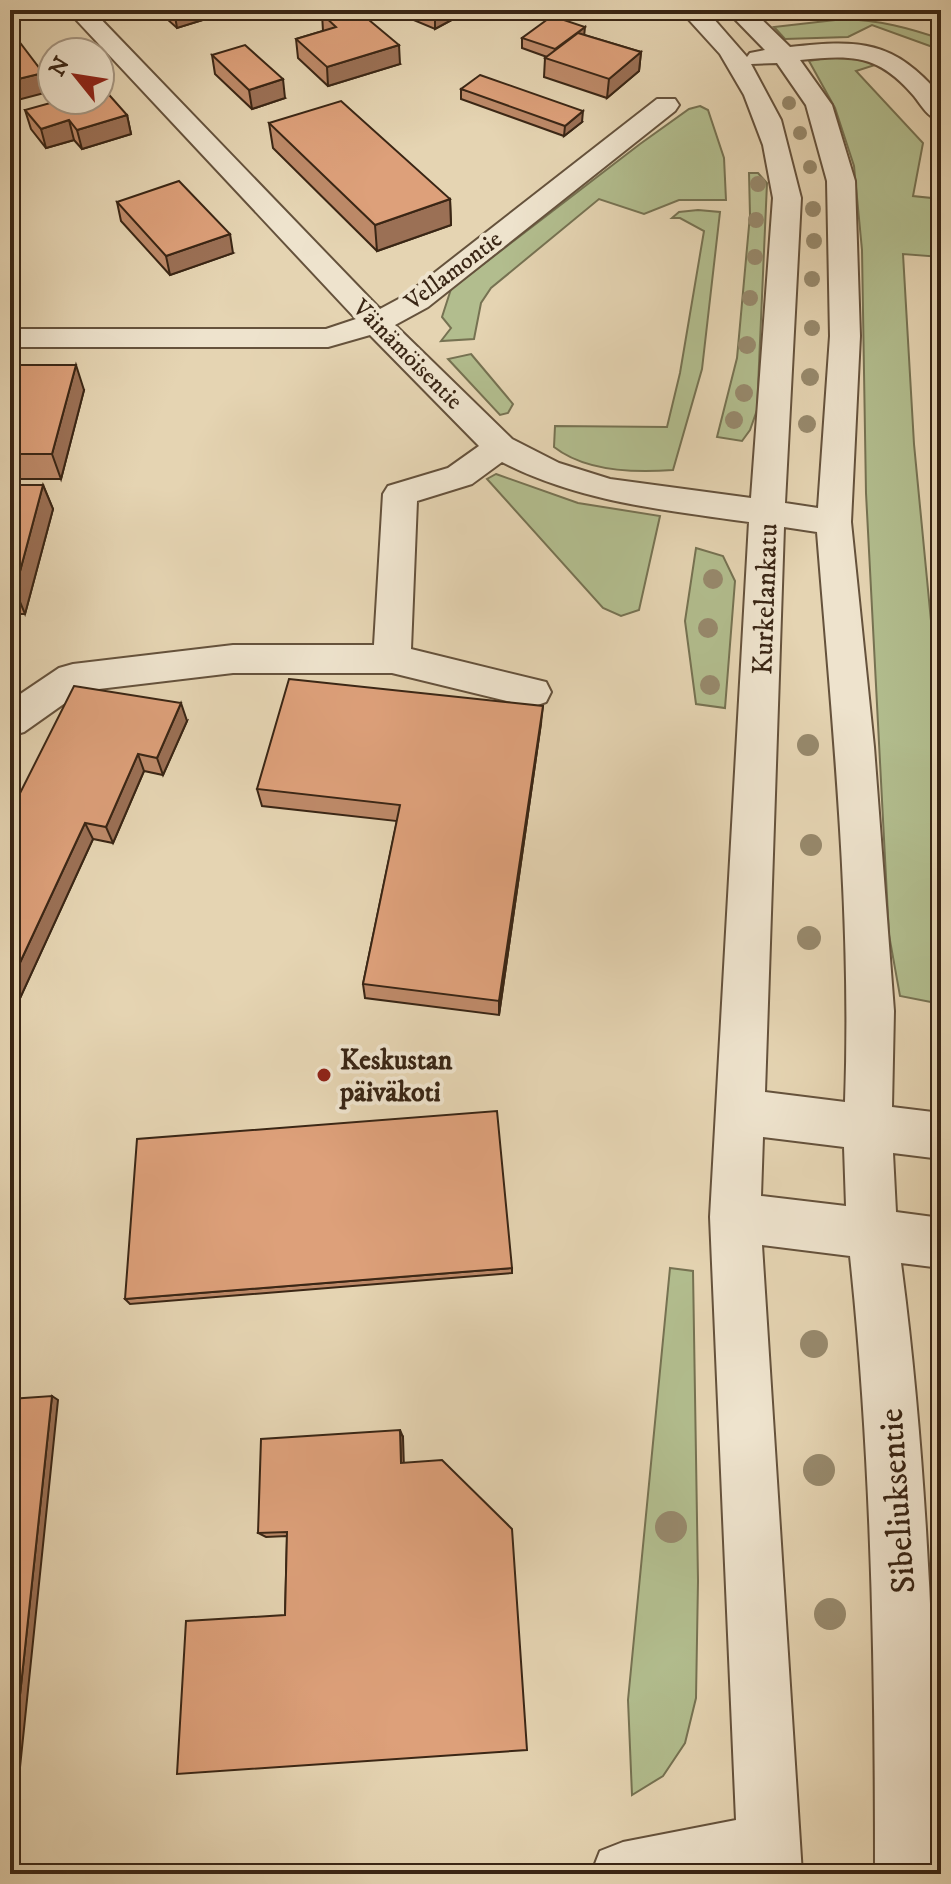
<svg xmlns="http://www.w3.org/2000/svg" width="951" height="1884" viewBox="0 0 951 1884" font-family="'IM FELL DW Pica',serif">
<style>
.green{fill:#b2bd8e;stroke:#767252;stroke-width:2}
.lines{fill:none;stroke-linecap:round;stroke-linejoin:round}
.minor-casing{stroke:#65523c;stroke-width:4}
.minor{fill:#eee3cd;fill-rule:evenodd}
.tree{fill:#97896c}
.wall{fill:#be8a69;stroke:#3a2615;stroke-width:2}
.shaded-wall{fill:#9b7055;stroke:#3a2615;stroke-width:2}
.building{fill:#dda07a;stroke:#3a2615;stroke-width:2}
.poi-dot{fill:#8f2418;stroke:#eee3cd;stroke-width:3}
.labels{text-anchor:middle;stroke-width:8;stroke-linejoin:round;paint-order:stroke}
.far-street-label{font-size:24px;fill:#3a2615;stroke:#eee3cd}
.street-label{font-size:28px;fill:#3a2615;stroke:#eee3cd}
.poi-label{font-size:28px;font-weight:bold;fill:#3a2615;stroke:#eee3cd;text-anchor:start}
.near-street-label{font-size:34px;fill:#3a2615;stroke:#eee3cd}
</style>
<rect width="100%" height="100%" fill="#e5d4b2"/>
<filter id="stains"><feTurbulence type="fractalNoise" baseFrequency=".0025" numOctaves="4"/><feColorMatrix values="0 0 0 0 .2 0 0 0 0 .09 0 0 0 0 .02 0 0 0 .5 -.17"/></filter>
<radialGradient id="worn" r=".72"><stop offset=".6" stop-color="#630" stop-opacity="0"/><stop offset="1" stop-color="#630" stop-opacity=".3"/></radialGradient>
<path class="green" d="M844 19C879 20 909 28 941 39V50L872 25 848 37 785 39 774 27Z
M843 55 864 58 875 65 856 71 923 143 913 196 941 199V257L903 254 914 444 941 725V1004L900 996 889 935 866 493 862 250 854 166 835 108 809 61Z
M700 106 708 110 724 158 726 200H679L644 214 599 199 491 288 481 303 474 339 441 341 451 328 442 317 451 289 640 144 689 109Z
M749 173H758L767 183 757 410 750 430 742 441 717 437 737 358 750 215Z
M698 210 720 212 702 369 673 470C634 473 586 472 554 447L555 426 667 427 680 373 704 231 680 218H672L679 212Z
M471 354 513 404 508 413 500 415 448 359Z
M496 474 578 503 660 516 639 610 621 616 603 608 487 479Z
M696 548 723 556 735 581 725 708 696 704 685 621Z
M670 1268 693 1271 698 1581 696 1698 685 1743 663 1776 632 1795 628 1700Z"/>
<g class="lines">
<g class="minor-casing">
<path id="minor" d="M67 10H92L380 309 406 295 657 99H675L679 105 675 111 428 307 395 325 512 439 559 463 610 479 751 498 773 198 763 145 744 95 720 54 680 10H706L747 57 750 53 765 50 726 10H752L790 47C859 39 894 40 941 96V121C928 118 922 106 914 96 878 54 853 55 800 60L832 105 855 181 860 336 851 522 874 747 894 1011 892 1107 941 1113V1159L893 1153 896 1212 941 1218V1268L901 1263C928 1466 934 1670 939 1874H875C875 1668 872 1462 850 1256L762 1245 802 1874H591L600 1851 623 1842 736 1820 710 1217 749 522C664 510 580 502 502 462L472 484 417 501 411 649 546 682 551 692 546 702 532 707 392 673H233L82 691 24 732 10 736V701L59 668 73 664 233 645H374L383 494 388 486 448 468 479 446 370 335 328 347H10V329H326L356 319ZM777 63 806 105 827 181 830 336 818 508 785 503 801 198 781 120 751 64ZM784 527 817 532C832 721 852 912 845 1102L765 1092ZM763 1137 844 1147 846 1206 761 1196Z"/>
</g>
<use href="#minor" class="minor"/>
</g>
<g class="tree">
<circle cx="789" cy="103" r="7"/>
<circle cx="800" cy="133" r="7"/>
<circle cx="810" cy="167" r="7"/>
<circle cx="758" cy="184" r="8"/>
<circle cx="813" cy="209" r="8"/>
<circle cx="756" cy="220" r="8"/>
<circle cx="814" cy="241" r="8"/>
<circle cx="755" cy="257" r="8"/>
<circle cx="812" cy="279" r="8"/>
<circle cx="750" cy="298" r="8"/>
<circle cx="812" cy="328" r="8"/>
<circle cx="747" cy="345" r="9"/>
<circle cx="810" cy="377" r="9"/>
<circle cx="744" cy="393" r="9"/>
<circle cx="734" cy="420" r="9"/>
<circle cx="807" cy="424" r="9"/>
<circle cx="713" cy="579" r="10"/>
<circle cx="708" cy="628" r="10"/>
<circle cx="710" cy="685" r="10"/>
<circle cx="808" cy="745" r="11"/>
<circle cx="811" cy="845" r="11"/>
<circle cx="809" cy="938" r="12"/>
<circle cx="814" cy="1344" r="14"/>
<circle cx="819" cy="1470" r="16"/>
<circle cx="671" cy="1527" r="16"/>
<circle cx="830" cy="1614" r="16"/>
</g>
<path class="wall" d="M157 10H207L209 18 177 28Z
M397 10H470L435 29 397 13Z
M486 10H512L501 16Z
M322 14 400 64 328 86 298 58 296 39 323 31Z
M584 35 641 52 639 71 607 98 544 77 545 58 547 57 522 48V38Z
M212 55 285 98 252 109 215 74Z
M461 89 582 122 564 136 461 99Z
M25 110 127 115 131 134 82 149 74 140 46 148 31 129Z
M269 123 450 199 451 225 377 251 273 148Z
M117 202 233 253 170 275 121 221Z
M10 365 84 390 61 479H10Z
M10 485H43L53 509 25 614H10Z
M187 721 163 775 144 771 113 843 93 839 10 1020V813Z
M541 723 499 1015 365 998 363 984 397 821 262 806 257 789Z
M512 1268V1273L130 1304 125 1299Z
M403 1437V1463L285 1615 287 1536 266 1537 258 1533Z"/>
<path class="shaded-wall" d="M174 10H207L209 18 177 28Z
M435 10H470L435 29Z
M501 10H512L501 16Z
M585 27 584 37 554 59 555 49Z
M399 45 400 64 328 86 327 67Z
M641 52 639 71 607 98 609 79Z
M43 73 48 92 10 102V81Z
M283 79 285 98 252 109 249 90Z
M583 111 582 122 564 136 565 126Z
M127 115 131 134 82 149 77 130Z
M69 120 74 140 46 148 41 129Z
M450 199 451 225 377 251 375 225Z
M230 234 233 253 170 275 166 256Z
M76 365 84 390 61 479 52 454Z
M43 485 53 509 25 614 15 590Z
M181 703 187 721 163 775 157 758Z
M543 706 541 723 499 1015V1001Z
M138 754 144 771 113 843 106 827Z
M85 823 93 839 10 1020V984Z
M52 1396 58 1400 19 1777 11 1779Z
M400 1430 403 1437 404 1469 401 1463Z"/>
<path class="building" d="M337 10H357L399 45 327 67 296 39 336 27 322 14Z
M552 16 585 27 555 49 522 38Z
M578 33 641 52 609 79 545 58Z
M15 36 43 73 10 81V37Z
M245 45 283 79 249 90 212 55Z
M480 75 583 111 565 126 461 89Z
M103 88 127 115 77 130 69 120 41 129 25 110 61 100H100V89Z
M341 101 450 199 375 225 269 123Z
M179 181 230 234 166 256 117 202Z
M10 365H76L52 454H10Z
M10 485H43L15 590H10Z
M289 679 543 706 499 1001 363 984 400 805 257 789Z
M74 686 181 703 157 758 138 754 106 827 85 823 10 984V813Z
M497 1111 512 1268 125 1299 137 1139Z
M52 1396 11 1779H10V1399Z
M400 1430 401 1463 442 1460 512 1529 527 1750 177 1774 186 1621 285 1615 287 1532 258 1533 261 1439Z"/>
<circle class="poi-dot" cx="324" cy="1075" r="8"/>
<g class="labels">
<g class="far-street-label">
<text transform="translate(453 270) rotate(-37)" y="8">Vellamontie</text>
<text transform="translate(408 354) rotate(45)" y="8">Väinämöisentie</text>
</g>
<g class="street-label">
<text transform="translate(764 599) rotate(-88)" y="10">Kurkelankatu</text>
</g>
<g class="poi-label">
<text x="340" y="1069">Keskustan<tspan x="340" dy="32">päiväkoti</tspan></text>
</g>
<g class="near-street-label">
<text transform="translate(896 1501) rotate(-94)" y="12">Sibeliuksentie</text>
</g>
</g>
<rect width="951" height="1884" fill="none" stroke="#e5d4b2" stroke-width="40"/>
<rect x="12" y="12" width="927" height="1860" fill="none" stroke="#3a2615" stroke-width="4"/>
<rect x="20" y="20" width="911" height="1844" fill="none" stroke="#3a2615" stroke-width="2"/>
<g transform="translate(76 76) rotate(300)"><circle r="38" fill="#eee3cd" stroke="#a69783" stroke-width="2"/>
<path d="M0-6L14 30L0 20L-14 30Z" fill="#8f2418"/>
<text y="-12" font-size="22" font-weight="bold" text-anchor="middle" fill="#3a2615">N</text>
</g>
<rect width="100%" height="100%" filter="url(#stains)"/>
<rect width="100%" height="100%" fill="url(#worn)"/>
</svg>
